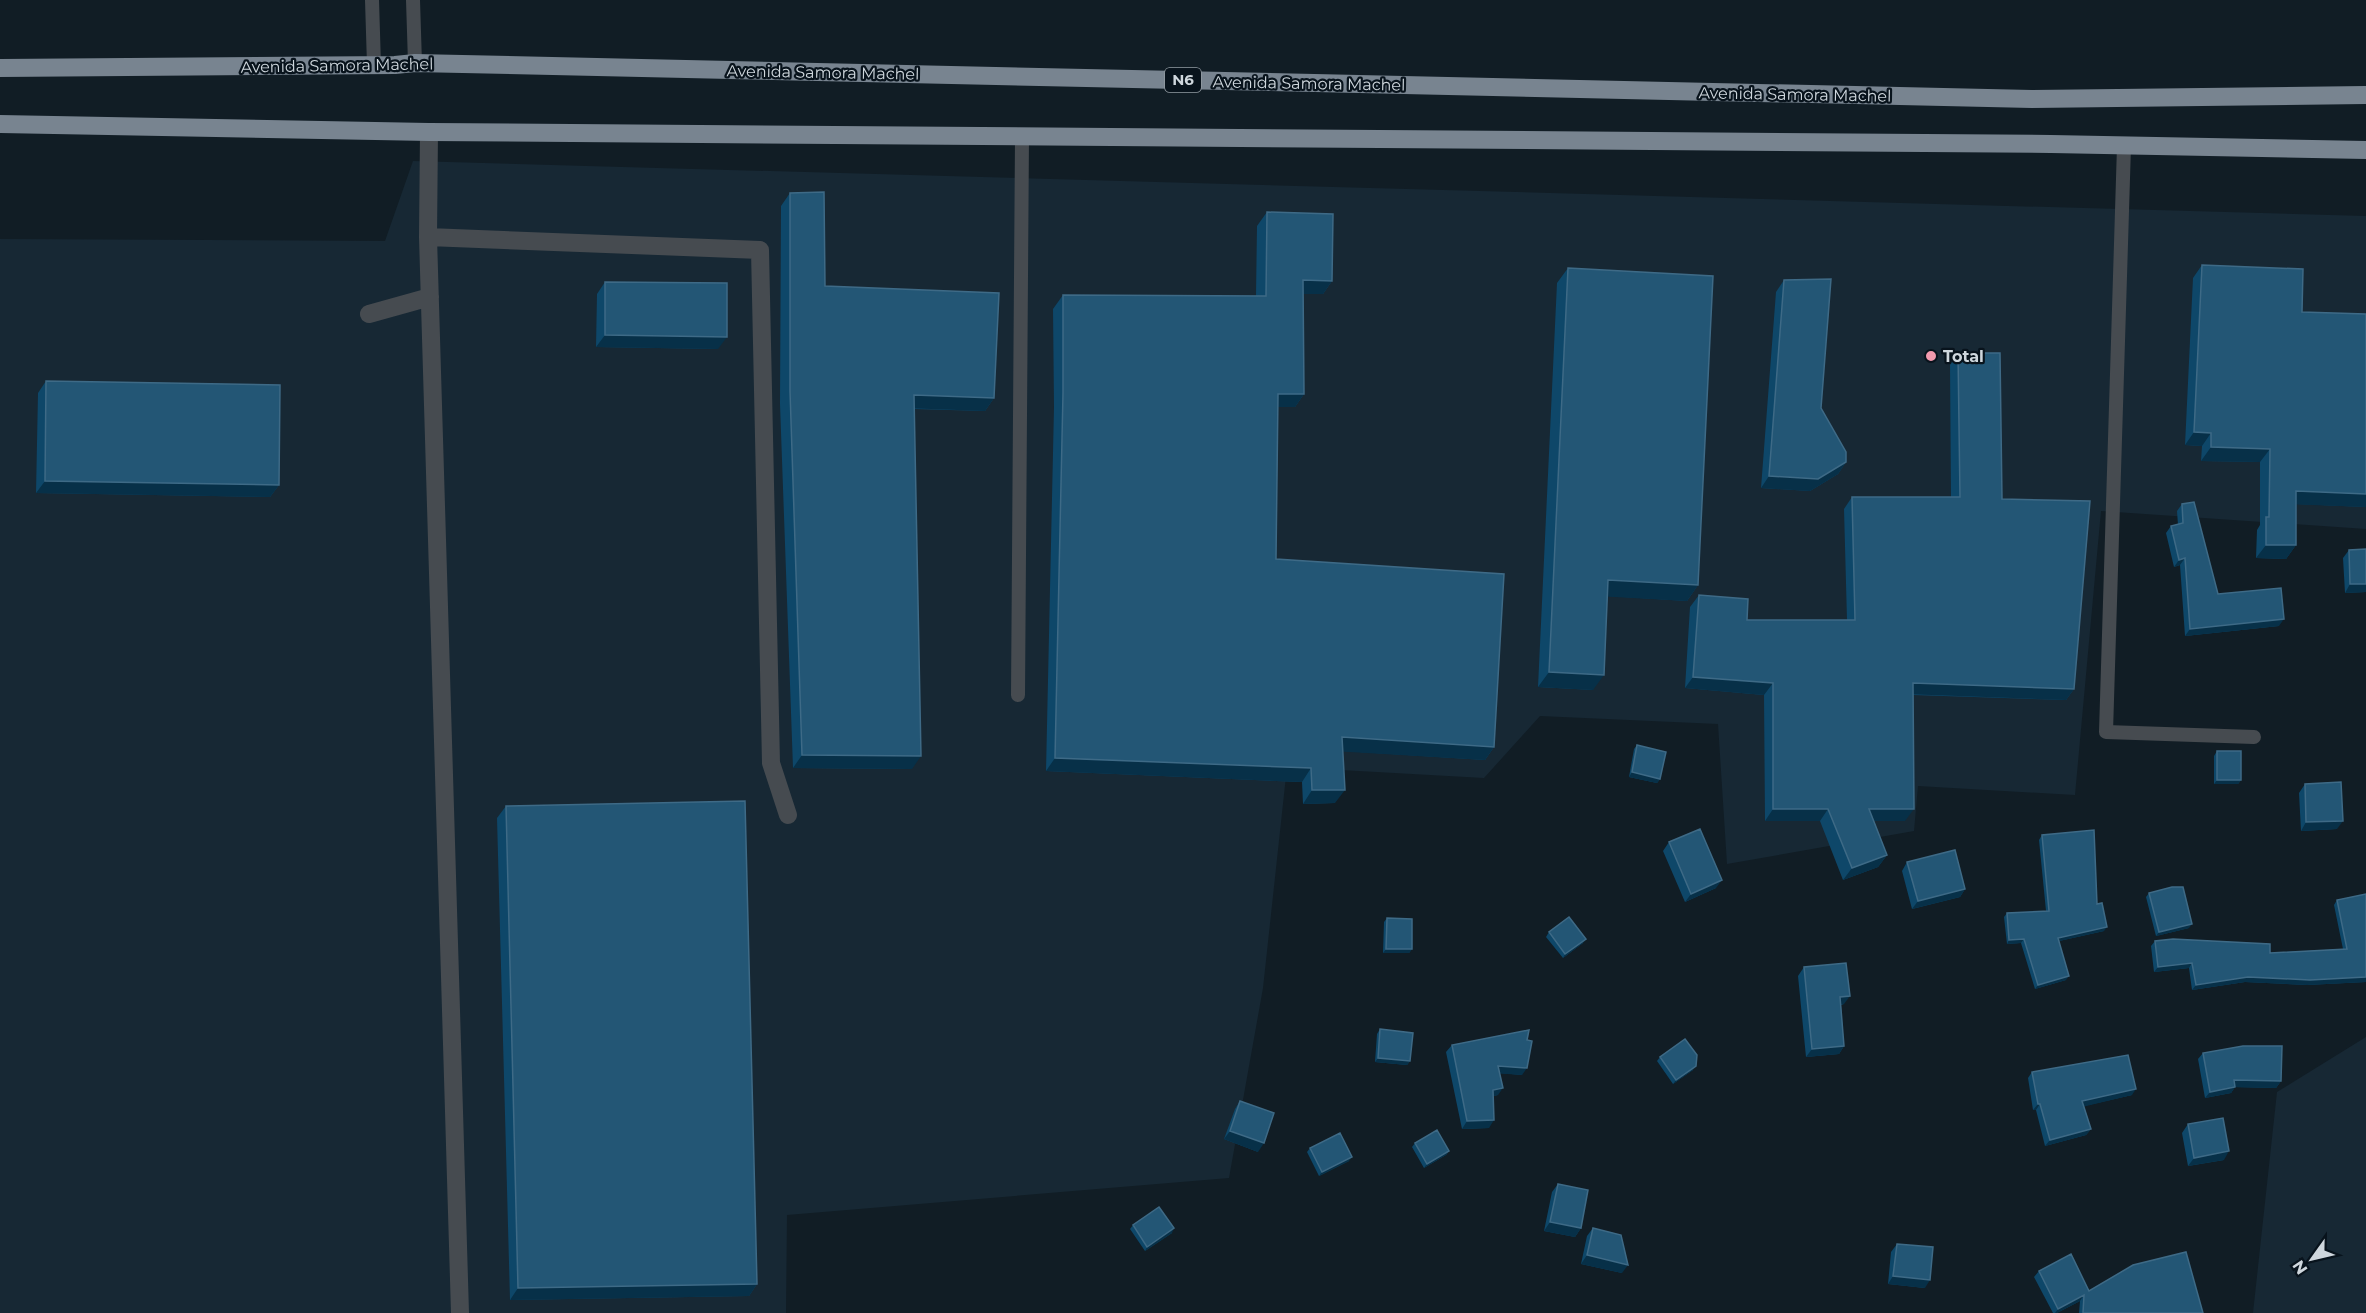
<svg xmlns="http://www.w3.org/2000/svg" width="2366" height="1313" viewBox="0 0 2366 1313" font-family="Montserrat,sans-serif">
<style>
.built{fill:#172834}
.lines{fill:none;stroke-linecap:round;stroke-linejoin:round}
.service{stroke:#464b50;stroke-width:14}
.minor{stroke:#464b50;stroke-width:18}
.trunk{stroke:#788490;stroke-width:18}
.wall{fill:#0e4769}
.shaded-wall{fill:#073048}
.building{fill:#235675;stroke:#3e6a86;stroke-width:1.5}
.poi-dot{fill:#f29aae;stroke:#08131c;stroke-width:2}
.labels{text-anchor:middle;stroke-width:4.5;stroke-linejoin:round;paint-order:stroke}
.shield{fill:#08131c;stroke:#939ca3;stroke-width:1.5}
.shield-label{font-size:15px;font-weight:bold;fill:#cfd7dd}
.street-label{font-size:16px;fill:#cfd7dd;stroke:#08131c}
.poi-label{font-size:16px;font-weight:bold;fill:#cfd7dd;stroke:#08131c;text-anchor:start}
</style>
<rect width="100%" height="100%" fill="#111d25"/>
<path class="built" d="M413 161 2366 216V529L2101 511 2075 795 1918 786 1914 831 1727 864 1718 724 1540 716 1484 778 1287 767 1263 988 1229 1178 787 1215 786 1313H0V239L385 241Z
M2366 1037V1313H2253L2277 1092Z"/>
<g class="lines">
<path class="service" d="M372 0 374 65
M413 0 415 63
M2124 146 2106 732 2254 737
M1018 695 1022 137"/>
<path class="minor" d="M429 132 428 237 460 1313
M428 237 760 250 771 763 788 815
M369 314 430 297"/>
<path class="trunk" d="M0 68 395 65 415 63 2032 99 2366 95
M0 124 429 132 2051 144 2366 150"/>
</g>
<path class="wall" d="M790 193 825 286 994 398 985 411 914 409 912 769 793 768 780 404 781 206Z
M1267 212 1332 281 1323 294H1303L1304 394 1295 407H1278L1276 559 1494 747 1485 760 1343 751 1335 803 1303 804 1302 782 1046 771 1054 407 1053 309 1063 295 1256 296 1257 226Z
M2202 265 2302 312 2366 314V507L2296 504V545L2286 559 2256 558 2257 530 2260 525V462L2201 461 2202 446 2185 445 2193 278Z
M1568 268 1698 585 1687 601 1608 596 1593 690 1538 687 1557 283Z
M1784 280 1821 408 1846 462 1838 474 1810 491 1761 488 1776 292Z
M605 282 718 349 596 347 597 294Z
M1958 353 2002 499 2074 689 2066 700 1913 695 1905 821H1874L1887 855 1878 867 1843 880 1820 821H1765L1764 695 1685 688 1690 607 1699 595 1747 620H1847L1844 509 1852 497H1951L1950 365Z
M46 381 279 485 270 497 36 493 38 393Z
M2182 504 2218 594 2279 626 2185 636 2180 565 2174 567 2166 533 2171 526 2178 525 2177 511Z
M2366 549V592L2345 593 2343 558 2349 550Z
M1637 745 1660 779 1657 783 1629 777 1634 749Z
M2217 751 2241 780 2238 784H2214V756Z
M2305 784 2337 829 2301 831 2299 793Z
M506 806 757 1284 749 1296 510 1300 497 818Z
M2042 835 2097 904 2104 931 2059 941 2066 980 2035 989 2021 943 2007 944 2004 917 2007 913 2046 911 2039 840Z
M1669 842 1716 888 1685 902 1663 851Z
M1907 862 1965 889 1960 897 1912 909 1902 871Z
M2149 893 2189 928 2156 936 2146 897Z
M2366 894V982L2307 985 2245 982 2192 990 2189 968 2154 972 2151 946 2155 941 2270 953 2343 949 2334 905 2337 900Z
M1387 918 1412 949 1409 953H1383L1384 922Z
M1549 932 1583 943 1563 958 1546 937Z
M1804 967 1844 1004 1841 1005 1844 1046 1839 1054 1806 1057 1798 976Z
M1380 1029 1410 1061 1407 1065 1375 1062 1377 1034Z
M1527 1040 1522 1075 1500 1073 1498 1095 1493 1096 1489 1128 1462 1129 1446 1052 1452 1045Z
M2203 1053 2281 1081 2276 1088 2235 1087 2231 1093 2205 1098 2198 1059Z
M1660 1057 1693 1070 1673 1084 1657 1061Z
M2032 1072 2132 1095 2084 1106 2091 1129 2086 1135 2045 1146 2036 1110H2033L2028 1078Z
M1240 1101 1258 1152 1224 1139 1235 1109Z
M2188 1124 2224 1160 2188 1166 2182 1133Z
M1415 1143 1449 1151 1446 1155 1424 1168 1412 1147Z
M1310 1148 1349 1161 1319 1176 1307 1152Z
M1558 1184 1581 1228 1575 1237 1544 1231 1552 1192Z
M1133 1225 1172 1233 1145 1251 1130 1229Z
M1593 1228 1622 1273 1581 1264 1587 1236Z
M1897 1244 1925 1288 1888 1284 1891 1252Z
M2039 1271 2089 1291 2203 1313H2079L2080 1301 2057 1313H2053L2034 1277Z"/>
<path class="shaded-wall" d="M1303 280 1332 281 1323 294H1294Z
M605 335 727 337 718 349 596 347Z
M1278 394H1304L1295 407H1269Z
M914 395 994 398 985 411 905 408Z
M2194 432 2211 433 2202 446 2185 445Z
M2211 447 2270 449 2260 462 2201 461Z
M1846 462 1838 474 1810 491 1761 488 1769 476Z
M45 481 279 485 270 497 36 493Z
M2296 491 2366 494V507L2286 504Z
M2266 545H2296L2286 559 2256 558Z
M2185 558 2180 565 2174 567 2179 560Z
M1608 580 1698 585 1687 601 1597 596Z
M2350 584H2366V592L2345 593Z
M2284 619 2279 626 2185 636 2190 629Z
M1549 672 1604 675 1593 690 1538 687Z
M1693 677 1773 683 1764 695 1685 688Z
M1913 683 2074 689 2066 700 1905 694Z
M1342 737 1494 747 1485 760 1333 751Z
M802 755 921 756 912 769 793 768Z
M1055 758 1311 768 1302 782 1046 771Z
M1632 772 1660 779 1657 783 1629 777Z
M2217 780H2241L2238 784H2214Z
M1312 790H1345L1335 803 1303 804Z
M1773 809H1828L1820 821H1765Z
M1869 809H1914L1905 821H1861Z
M2343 821 2337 829 2301 831 2306 822Z
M1887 855 1878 867 1843 880 1852 868Z
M1722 880 1716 888 1685 902 1691 894Z
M1965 889 1960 897 1912 909 1918 901Z
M2192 924 2189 928 2156 936 2159 932Z
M2107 927 2104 931 2055 942 2058 938Z
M1586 939 1583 943 1563 958 1565 954Z
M2024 939 2021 943 2007 944 2009 940Z
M1386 949H1412L1409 953H1383Z
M2192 963 2189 968 2154 972 2158 967Z
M2069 976 2066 980 2035 989 2038 985Z
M2248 977H2366V982L2307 985 2245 982 2192 990 2196 985Z
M1850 996 1844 1004 1834 1005 1840 997Z
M1844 1046 1839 1054 1806 1057 1812 1049Z
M1378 1058 1410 1061 1407 1065 1375 1062Z
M1498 1066 1527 1068 1522 1075 1493 1073Z
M1696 1066 1693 1070 1673 1084 1676 1080Z
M2234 1080 2281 1081 2276 1088 2230 1087Z
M2235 1087 2231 1093 2205 1098 2210 1092Z
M1503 1088 1498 1095 1488 1097 1493 1090Z
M2136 1089 2132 1095 2078 1108 2082 1101Z
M2038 1104H2040L2036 1110H2033Z
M1494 1120 1489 1128 1462 1129 1467 1121Z
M2091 1129 2086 1135 2045 1146 2050 1140Z
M1230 1131 1264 1143 1258 1152 1224 1139Z
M1449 1151 1446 1155 1424 1168 1427 1164Z
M2229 1151 2224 1160 2188 1166 2194 1158Z
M1352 1157 1349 1161 1319 1176 1322 1172Z
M1550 1222 1581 1228 1575 1237 1544 1231Z
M1174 1228 1172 1233 1145 1251 1147 1247Z
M1587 1255 1628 1265 1622 1273 1581 1264Z
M1893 1276 1930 1280 1925 1288 1888 1284Z
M757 1284 749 1296 510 1300 518 1288Z
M2084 1295 2080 1301 2057 1313H2055L2058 1309Z"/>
<path class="building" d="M824 192 825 286 999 293 994 398 914 395 921 756 802 755 790 391V193Z
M1267 212 1333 214 1332 281 1303 280 1304 394H1278L1276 559 1504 574 1494 747 1342 737 1345 790H1312L1311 768 1055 758 1063 393V295L1266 296Z
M2202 265 2303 269 2302 312 2366 314V494L2296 491V545H2266V517H2269L2270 449 2211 447V433L2194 432Z
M1568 268 1713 276 1698 585 1608 580 1604 675 1549 672Z
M1831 279 1821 408 1846 452V462L1818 479 1769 476 1784 280Z
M605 282 727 283V337L605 335Z
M1958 353H2000L2002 499 2090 501 2074 689 1913 683 1914 809H1869L1887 855 1852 868 1828 809H1773V683L1693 677 1699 595 1748 599 1747 620H1855L1852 497H1960Z
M46 381 280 385 279 485 45 481Z
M2194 502 2218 594 2281 588 2284 619 2190 629 2185 558 2179 560 2171 526 2183 523 2182 504Z
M2366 549V584H2350L2349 550Z
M1637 745 1666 752 1660 779 1632 772Z
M2217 751H2241V780H2217Z
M2341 782 2343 821 2306 822 2305 784Z
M745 801 757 1284 518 1288 506 806Z
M1700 829 1722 880 1691 894 1669 842Z
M2094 830 2097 904 2102 903 2107 927 2058 938 2069 976 2038 985 2024 939 2009 940 2007 913 2049 911 2042 835Z
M1955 850 1965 889 1918 901 1907 862Z
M2172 887H2183L2192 924 2159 932 2149 893Z
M2366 894V977L2310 980 2248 977 2196 985 2192 963 2158 967 2155 941 2173 939 2270 944V953L2347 949 2337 900Z
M1569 917 1586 939 1565 954 1549 932Z
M1387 918 1412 919V949H1386Z
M1846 963 1850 996 1840 997 1844 1046 1812 1049 1804 967Z
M1380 1029 1413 1033 1410 1061 1378 1058Z
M1529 1030 1527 1040 1532 1041 1527 1068 1498 1066 1503 1088 1493 1090 1494 1120 1467 1121 1452 1045Z
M1685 1039 1697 1055 1696 1066 1676 1080 1660 1057Z
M2243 1046H2282L2281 1081 2234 1080 2235 1087 2210 1092 2203 1053Z
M2128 1055 2136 1089 2082 1101 2091 1129 2050 1140 2040 1104H2038L2032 1072Z
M1240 1101 1274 1113 1264 1143 1230 1131Z
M2223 1118 2229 1151 2194 1158 2188 1124Z
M1437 1130 1449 1151 1427 1164 1415 1143Z
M1340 1133 1352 1157 1322 1172 1310 1148Z
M1558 1184 1588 1190 1581 1228 1550 1222Z
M1159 1207 1174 1228 1147 1247 1133 1225Z
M1593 1228 1621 1235 1628 1265 1587 1255Z
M1897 1244 1933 1247 1930 1280 1893 1276Z
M2186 1252 2203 1313H2083L2084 1295 2058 1309 2039 1271 2071 1254 2089 1291 2133 1265Z"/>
<circle class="poi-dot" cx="1931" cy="356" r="6"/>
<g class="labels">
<rect class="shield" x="1165" y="68" width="36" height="24" rx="4.5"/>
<g class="shield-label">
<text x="1183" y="85">N6</text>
</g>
<g class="street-label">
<text transform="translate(337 65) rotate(-1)" y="6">Avenida Samora Machel</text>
<text transform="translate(823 72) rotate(1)" y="6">Avenida Samora Machel</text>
<text transform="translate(1309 83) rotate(1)" y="6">Avenida Samora Machel</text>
<text transform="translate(1795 94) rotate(1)" y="6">Avenida Samora Machel</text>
</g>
<g class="poi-label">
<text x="1943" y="362">Total</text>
</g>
</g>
<g transform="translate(2312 1259) rotate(236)" stroke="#08131c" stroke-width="4.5" paint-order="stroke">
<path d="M0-4.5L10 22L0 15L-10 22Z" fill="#cfd7dd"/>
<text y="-9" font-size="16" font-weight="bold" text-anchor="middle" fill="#cfd7dd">N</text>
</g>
</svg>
